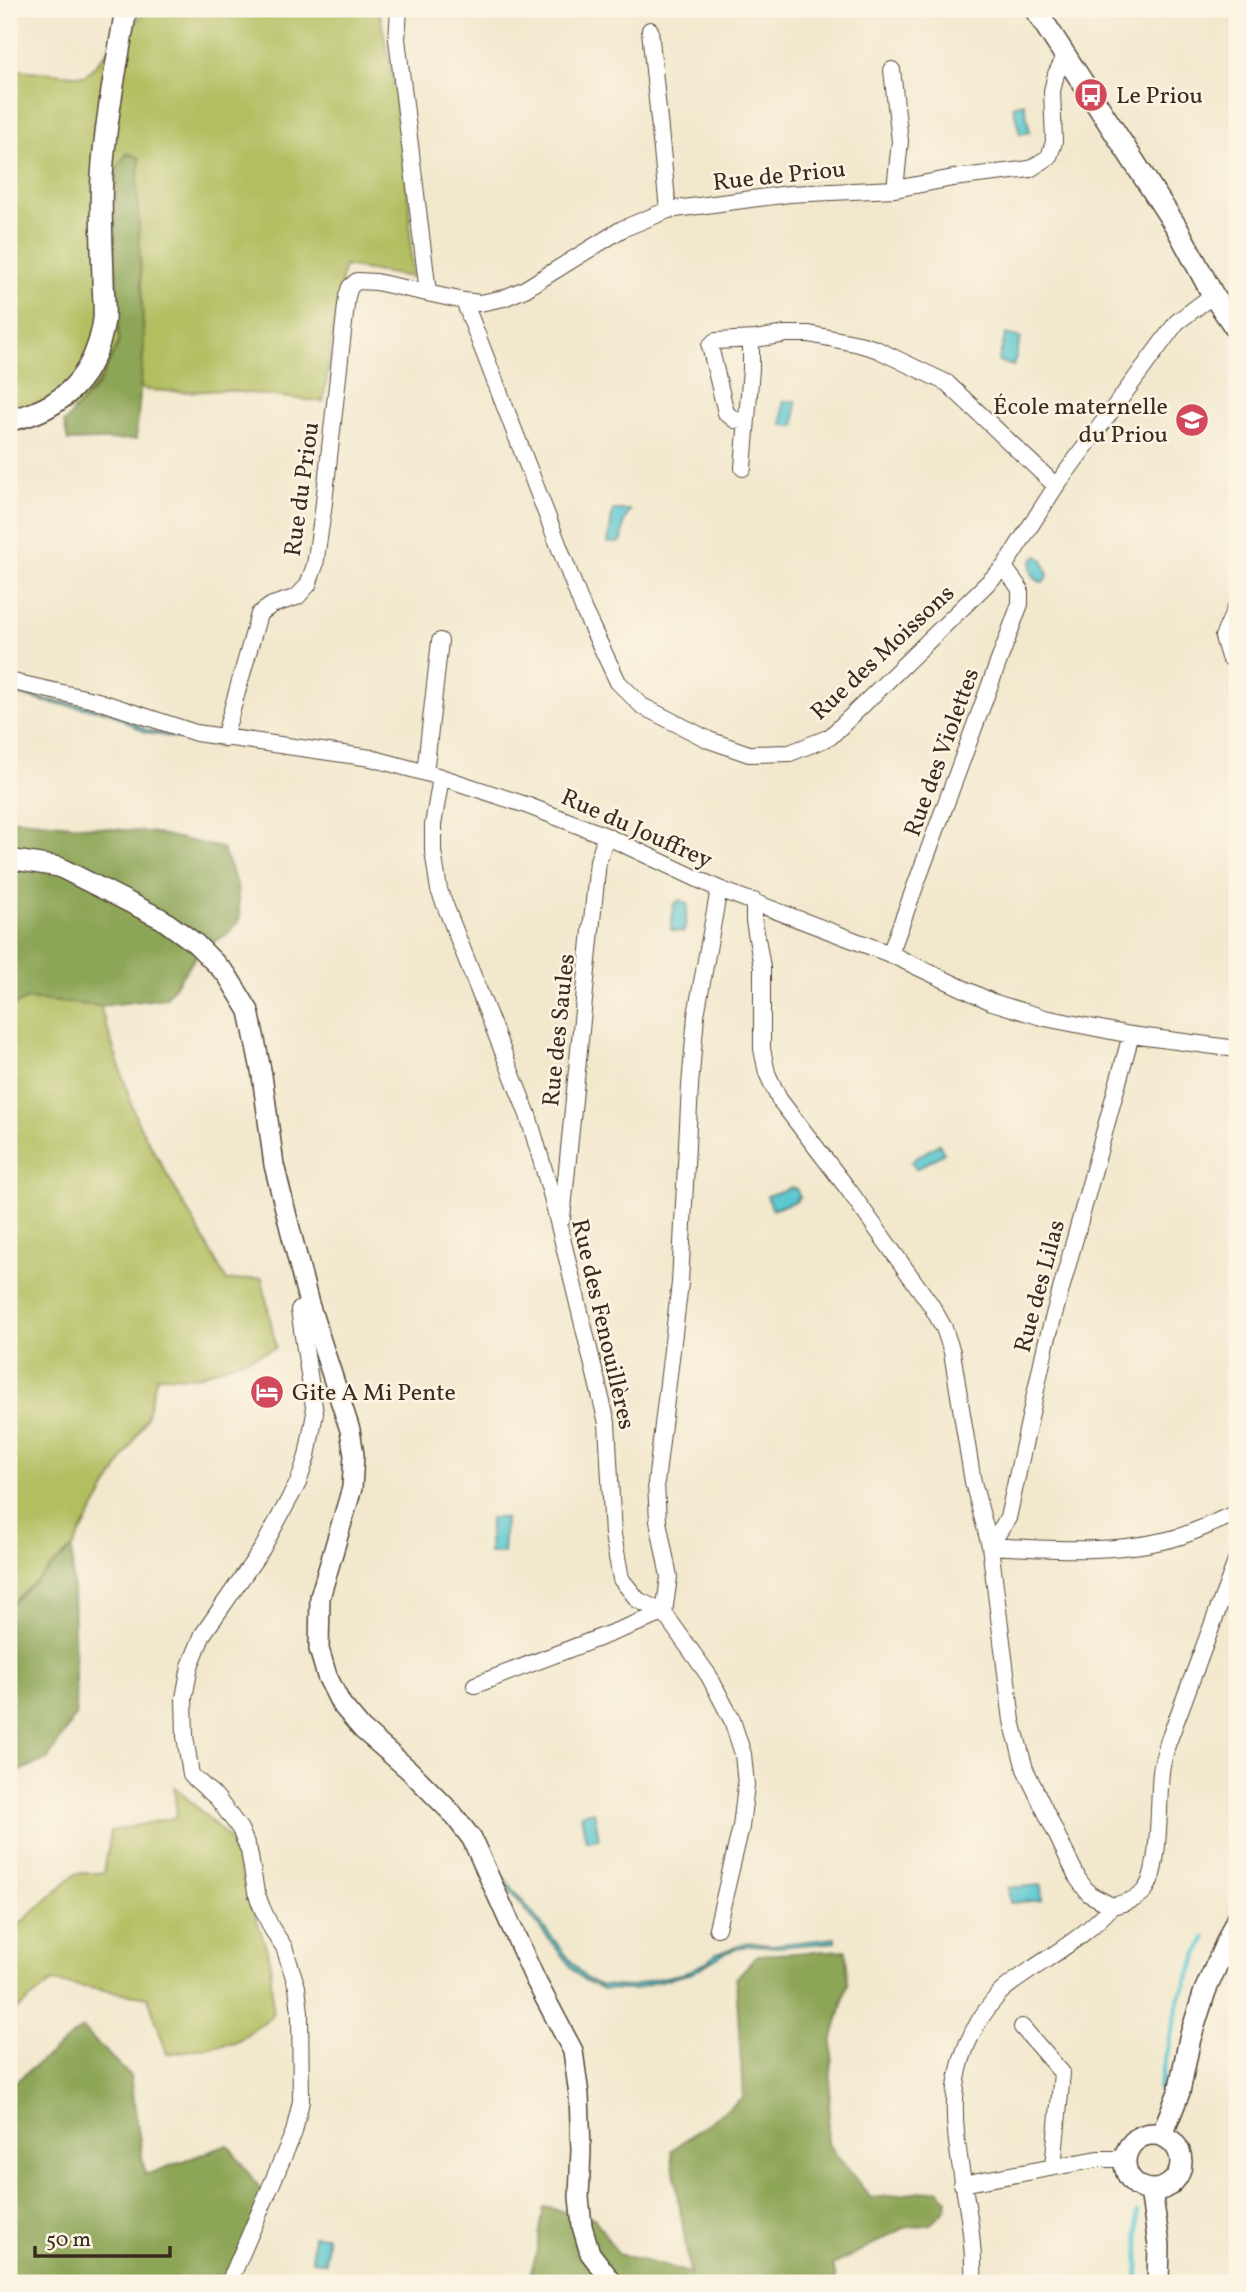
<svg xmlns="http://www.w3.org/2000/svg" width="1246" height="2292" viewBox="0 0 1246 2292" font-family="Vollkorn,serif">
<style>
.green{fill:#b2be60;stroke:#76743f;stroke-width:2}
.forest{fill:#8da556;stroke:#64683a;stroke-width:2}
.water{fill:#5ac7d0;stroke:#4a7877;stroke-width:2}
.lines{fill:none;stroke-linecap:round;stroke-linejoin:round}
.stream{stroke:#5ac7d0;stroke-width:5}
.minor-casing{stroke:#564638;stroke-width:18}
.tertiary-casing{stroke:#564638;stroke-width:22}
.secondary-casing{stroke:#564638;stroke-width:24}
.minor{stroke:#fff;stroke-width:16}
.tertiary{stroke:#fff;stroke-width:19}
.secondary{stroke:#fff;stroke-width:21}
.labels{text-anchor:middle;stroke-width:5;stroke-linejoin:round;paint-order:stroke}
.poi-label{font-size:24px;fill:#3b2a1e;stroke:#fcf5e5;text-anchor:start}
.street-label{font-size:24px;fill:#3b2a1e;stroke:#fcf5e5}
</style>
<rect width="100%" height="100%" fill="#fcf5e5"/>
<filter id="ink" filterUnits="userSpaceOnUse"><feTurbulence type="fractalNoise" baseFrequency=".0143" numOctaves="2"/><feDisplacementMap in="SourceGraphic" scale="14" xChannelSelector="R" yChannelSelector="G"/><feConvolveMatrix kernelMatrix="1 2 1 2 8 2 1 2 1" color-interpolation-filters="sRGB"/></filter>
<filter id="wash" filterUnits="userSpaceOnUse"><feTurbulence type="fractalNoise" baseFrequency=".00686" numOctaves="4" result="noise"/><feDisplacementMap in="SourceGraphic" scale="28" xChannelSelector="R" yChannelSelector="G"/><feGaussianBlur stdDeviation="1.57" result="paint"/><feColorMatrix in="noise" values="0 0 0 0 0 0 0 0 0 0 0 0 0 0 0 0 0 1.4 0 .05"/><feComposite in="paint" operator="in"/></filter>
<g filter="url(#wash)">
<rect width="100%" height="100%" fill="#f2e8cd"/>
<path class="green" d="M379 10 393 79 409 203 412 277 344 266 323 402 224 390 187 392 147 390 104 375 75 410 9 407V69L85 76 144 13Z
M27 999 100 1006 137 1121 227 1281 262 1278 276 1348 195 1377 157 1376 146 1419 72 1548 9 1606V1008Z
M174 1786 229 1838 270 1959 273 2015 236 2043 167 2054 148 1997 52 1982 9 2016V1934L76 1873H104L111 1831 177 1817Z"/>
<path class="forest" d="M127 153 140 158 137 186 144 346 136 439 68 441 64 423 98 385 119 342 115 246 117 168Z
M9 819 155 833 222 848 237 885 240 920 228 934 202 948 166 998 100 1006 27 999 9 1008Z
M72 1548 76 1715 48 1759 9 1775V1606Z
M846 1950 848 1983 833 2038 827 2143 871 2198 939 2190 947 2200 946 2208 931 2224 904 2228 833 2265 837 2283H527L536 2255 544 2207 594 2218 618 2254 690 2273 671 2151 743 2097 736 1978 758 1955Z
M82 2028 130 2076 145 2175 228 2145 264 2194 231 2276 120 2283H9V2087Z"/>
<path class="water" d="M1024 103 1030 132 1020 134 1013 106Z
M1006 334 1021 338 1013 366 998 361Z
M783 401H796L795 426 782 425Z
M613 510H630L624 522 622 540 618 543H608Z
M1038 556 1043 560 1048 575 1044 582C1033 582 1028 568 1033 559Z
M9 691 46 700 90 706 119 714 147 730 223 744 222 747 145 732 109 712 46 702 9 692Z
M680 900 688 905 684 932 671 930 674 904Z
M939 1144 944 1153 916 1169 911 1161Z
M792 1187 793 1189 796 1188 800 1197 796 1198 797 1201 772 1209 767 1196Z
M490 1518H505L503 1553H489Z
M594 1811 599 1839 586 1841 581 1814Z
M494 1866 579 1971 587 1979 599 1985 630 1987 651 1980 685 1973 707 1962 716 1954 749 1942 770 1945 835 1938V1942L777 1947 749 1945 727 1952 692 1973 652 1983 633 1990 603 1989 585 1981 576 1973 493 1869Z
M1041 1885 1042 1900 1010 1903 1008 1888Z
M313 2236H327L326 2262 312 2261Z"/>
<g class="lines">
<path class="stream" d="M1159 2088 1179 1999 1205 1938
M1137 2212 1139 2249 1137 2283"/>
</g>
</g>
<g filter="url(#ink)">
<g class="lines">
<g class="minor-casing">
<path id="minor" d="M399 9 397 39 428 292
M650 30 668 210
M892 70 900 141 895 189
M464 301 480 303 504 298 525 289 622 229 668 210 789 194 895 189 953 178 1030 169 1049 157 1054 142 1052 91 1056 74 1066 55
M746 421 735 420 726 413 710 346 715 341 755 339
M743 468 751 369V344L755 339 786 334H809L859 344 876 349 947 383 1056 486
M1229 657 1223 637 1237 605
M9 681 98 701 196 733 371 758 441 777 526 805 606 836 719 889 890 954 992 1002 1045 1018 1131 1035 1237 1049
M224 738 259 614 272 605 297 597 308 585 315 565 323 511 347 296 350 287 357 281 376 282 464 301 584 611 618 682 642 706 709 740 749 754 790 753 830 737 1004 567 1056 486 1177 322 1213 295
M425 773 440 641
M441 777 433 825V851L439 890 528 1115 552 1197 607 1423 613 1535 621 1579 638 1600 664 1613 709 1676 732 1720 743 1754 746 1785 741 1827 717 1928
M754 901V921L762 967V1049L767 1073 779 1099 848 1189 931 1305 944 1328 952 1352 973 1482 990 1546 1012 1721 1025 1769 1078 1879 1089 1894 1112 1906C1124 1903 1137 1900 1145 1890 1161 1870 1158 1799 1161 1772 1162 1763 1165 1754 1167 1745L1237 1559
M890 954 1020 604V589L1004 567
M1131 1035 1046 1344 1008 1518 990 1546C1050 1549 1109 1554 1167 1540 1191 1535 1214 1522 1237 1513
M562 1219 598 861 606 836
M664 1613 669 1577 658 1521 656 1483 680 1283 690 1086 696 1015 719 889
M475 1685 664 1613
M1022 2027 1062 2073 1053 2167
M962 2184 1098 2159H1125
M229 2283 294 2132 301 2101 300 2012 297 1987 284 1947 272 1929 262 1908 256 1892 249 1851 240 1829 217 1798 191 1775 185 1736 184 1698 190 1666 203 1634 262 1549 298 1483 307 1456 315 1413 299 1310 309 1304
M973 2283C978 2177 915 2092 998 1995 1007 1985 1021 1977 1032 1969 1060 1950 1090 1932 1112 1906"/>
</g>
<g class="tertiary-casing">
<path id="tertiary" d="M9 859 59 867 162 919 195 943 227 975 249 1011 262 1075 274 1165 309 1304 350 1430 354 1455 352 1488 320 1597 319 1649 327 1676 341 1704 362 1729 409 1770 452 1813 472 1839 535 1979 573 2051 579 2095 581 2150 579 2197 582 2226 590 2253 613 2283"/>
</g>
<g class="secondary-casing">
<path id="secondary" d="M1035 9 1177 228 1213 295 1237 330
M9 420C63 410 96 375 104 320 105 307 103 292 103 278 102 244 100 211 102 177 105 121 117 64 126 9
M1125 2162a28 28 0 1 1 56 0a28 28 0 1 1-56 0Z
M1162 2135 1179 2092 1190 2038 1205 1991 1237 1919
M1151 2190 1159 2245 1158 2283"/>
</g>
<use href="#minor" class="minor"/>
<use href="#tertiary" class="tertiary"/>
<use href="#secondary" class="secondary"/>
</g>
</g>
<defs>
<g id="bus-disc" transform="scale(1.75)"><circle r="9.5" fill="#d1495b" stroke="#fcf5e5"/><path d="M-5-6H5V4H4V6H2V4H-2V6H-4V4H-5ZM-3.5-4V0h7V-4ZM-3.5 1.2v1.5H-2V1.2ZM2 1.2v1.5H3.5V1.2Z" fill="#fff"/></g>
<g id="school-disc" transform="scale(1.75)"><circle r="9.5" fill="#d1495b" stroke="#fcf5e5"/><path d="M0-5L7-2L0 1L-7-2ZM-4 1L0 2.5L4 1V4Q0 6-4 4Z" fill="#fff"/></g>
<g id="hotel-disc" transform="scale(1.75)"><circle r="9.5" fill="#d1495b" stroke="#fcf5e5"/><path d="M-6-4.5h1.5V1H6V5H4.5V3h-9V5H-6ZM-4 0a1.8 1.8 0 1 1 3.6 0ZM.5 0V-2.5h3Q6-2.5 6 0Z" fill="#fff"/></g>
</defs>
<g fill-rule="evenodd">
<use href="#bus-disc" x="1091" y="95"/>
<use href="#school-disc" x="1192" y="420"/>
<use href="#hotel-disc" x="267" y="1392"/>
</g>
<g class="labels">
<g class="poi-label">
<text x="1116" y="103">Le Priou</text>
<text x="1168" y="414" text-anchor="end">École maternelle<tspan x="1168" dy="28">du Priou</tspan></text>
<text x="292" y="1400">Gite A Mi Pente</text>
</g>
<g class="street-label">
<text transform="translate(779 175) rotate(-6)" y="8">Rue de Priou</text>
<text transform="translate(301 489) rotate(-82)" y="8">Rue du Priou</text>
<text transform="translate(882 652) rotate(-43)" y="8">Rue des Moissons</text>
<text transform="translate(941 752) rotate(-70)" y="8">Rue des Violettes</text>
<text transform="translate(637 828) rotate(24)" y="8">Rue du Jouffrey</text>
<text transform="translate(558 1030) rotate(-84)" y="8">Rue des Saules</text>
<text transform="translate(1039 1286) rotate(-75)" y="8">Rue des Lilas</text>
<text transform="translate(604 1324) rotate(77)" y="8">Rue des Fenouillères</text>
</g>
</g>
<rect width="1246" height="2292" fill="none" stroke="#fcf5e5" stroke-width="35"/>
<path d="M35 2246v10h135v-10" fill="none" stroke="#3b2a1e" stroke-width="3.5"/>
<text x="46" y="2246" font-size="21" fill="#3b2a1e" stroke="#fcf5e5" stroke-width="5" paint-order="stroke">50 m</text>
</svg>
